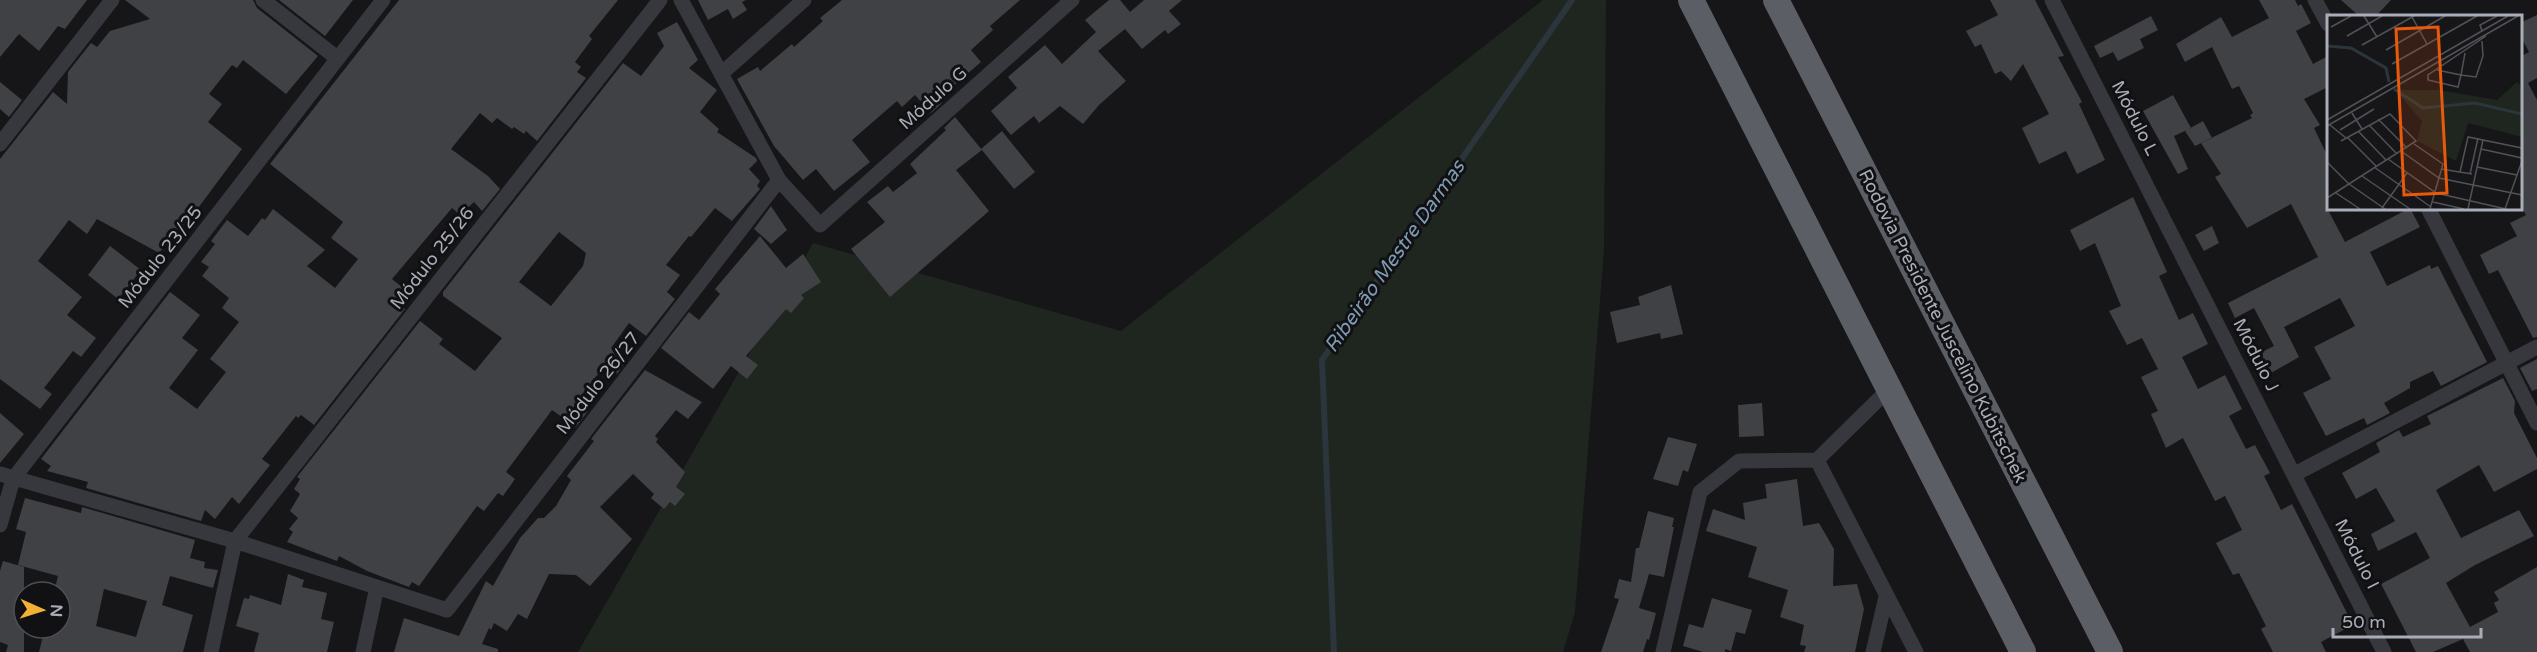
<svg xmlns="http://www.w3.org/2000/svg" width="2537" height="652" viewBox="0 0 2537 652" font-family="'Varela Round',sans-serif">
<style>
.green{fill:#1e261f}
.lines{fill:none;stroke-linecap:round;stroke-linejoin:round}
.stream{stroke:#2c353c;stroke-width:6}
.building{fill:#404145;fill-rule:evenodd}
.minor{stroke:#37383d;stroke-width:15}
.trunk{stroke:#5b5e65;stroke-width:26}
.labels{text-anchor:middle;stroke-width:6;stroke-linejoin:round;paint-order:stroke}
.street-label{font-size:18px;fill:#a8adb8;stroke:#111113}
.water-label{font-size:20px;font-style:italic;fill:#7f9bb3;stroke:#111113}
.inset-river{fill:none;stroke:#2c353c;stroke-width:3}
.inset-road{fill:none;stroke:#505258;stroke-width:1.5}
.view{fill:#e8590c;fill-opacity:0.15;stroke:#e8590c;stroke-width:3}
.inset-edge{fill:none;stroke:#a8adb8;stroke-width:3}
</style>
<rect width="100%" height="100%" fill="#161618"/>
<path class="green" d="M1543 0H1606L1604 251 1575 612 1563 652H578L813 243 1121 331Z"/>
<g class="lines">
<path class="stream" d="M1334 652 1322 360 1572 0"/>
</g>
<path class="building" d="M0 0H87L65 29 58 26 39 51 19 34 0 57Z
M125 0H253L257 8 318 56 286 94 243 60 237 68 232 65 209 94 222 104 208 122 242 149 198 208 159 253 97 219 87 234 69 220 38 261 82 297 67 315 96 338 81 357 73 351 44 388 52 394 40 409 0 379V159L53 92 67 104 68 72 91 43 97 47 110 31 150 19Z
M279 0H353L325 36Z
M399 0H618L589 36 592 39 575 62 581 67 577 72 586 78 537 141 526 131 524 134 514 127 512 129 497 118 492 123 480 113 451 149 488 176 500 189 482 211 474 202 460 215 452 208 392 279 408 292 398 304 405 309 314 425 301 415 298 418 296 416 262 459 270 465 239 504 232 497 215 519 205 510 201 521 86 488 88 482 47 471 51 466 41 459 170 292 200 315 182 338 198 350 169 388 197 409 226 372 210 359 239 322 222 308 229 298 202 276 209 267 201 262 215 244 211 241 227 220 248 236 262 218 265 220 273 209 325 250 307 266 335 288 358 259 331 238 343 222 270 164Z
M698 0H746L742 2 747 10 733 19 728 9 708 20Z
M842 0H1020L990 26 993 30 971 50 981 62 938 99 942 103 931 113 915 95 902 107 897 101 852 140 870 162 834 191 816 169 803 180 774 146 737 79 758 67 760 71 792 44 794 47 823 21 820 18Z
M1109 0H1120L1130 12 1144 0H1182L1169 11 1181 24 1168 34 1165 30 1142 49 1125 29 1098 51 1126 81 1099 105 1083 124 1060 106 1039 123 1034 116 1011 135 991 111 1017 88 1008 77 1045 45 1062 64 1096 32 1085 20Z
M1990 0H2035L2064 56 2058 57 2082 102 2079 104 2105 160 2077 174 2066 151 2039 164 2022 128 2049 114 2023 64 2011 81 2001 71 1995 74 1981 44 1975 47 1966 31 1998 15Z
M2259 0H2295L2298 6 2301 4 2311 23 2296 31 2313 64 2328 56V87L2304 99 2320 125 2314 128 2328 157V210L2345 242 2410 208 2420 227 2370 252 2387 286 2430 265 2431 269 2438 266 2487 362 2441 386 2433 371 2410 382V388L2384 403 2390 413 2367 425 2364 418 2326 436 2303 393 2331 379 2314 347 2355 326 2340 298 2284 327 2299 357 2271 373 2260 353 2274 346 2254 308 2235 318 2228 303 2318 257 2291 204 2247 228 2215 177 2221 174 2201 143 2252 118 2250 115 2253 113 2239 86 2232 89 2212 47 2185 62 2176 44 2221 17 2232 37 2269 18Z
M2341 0H2391L2376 16H2359Z
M2537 15V78L2528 83 2537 100V337L2533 338 2498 270 2489 274 2480 255 2517 236 2510 223 2526 215 2520 205V57L2529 52 2520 35V23Z
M2151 16 2158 30 2140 39 2144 48 2118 61 2113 52 2100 58 2094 46Z
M677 22 698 60 689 68 717 90 700 112 719 129 717 132 756 158 757 161 749 169 760 181 757 186 760 189 732 221 715 208 691 237 689 236 666 265 680 275 667 292 675 299 646 336 629 323 611 348 627 360 617 374 605 365 576 402 588 411 576 427 552 410 506 472 515 479 503 496 498 493 484 511 477 506 419 586 412 582 409 587 367 571 339 556 337 561 287 542 293 532 289 529 298 518 290 511 300 494 294 489 300 479 297 477 420 321 443 339 439 344 475 371 502 338 443 296V292L623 63 641 76 664 46 657 33ZM559 232 586 253 583 266 551 306 519 282Z
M0 82 22 100 9 117 0 109Z
M2173 95 2191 128 2174 136 2188 169 2178 174 2143 111Z
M955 117 982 150 956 170 989 211 890 297 851 249 885 222 867 202 888 186 893 192 917 173 910 164 946 130 944 128Z
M2203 121 2212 138 2195 146 2185 131Z
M1002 131 1035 172 1014 189 981 149Z
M2133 197 2167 272 2159 276 2179 320 2193 313 2208 344 2182 357 2198 389 2225 375 2242 409 2229 416 2246 449 2255 445 2270 473 2264 476 2281 510 2292 504 2353 625 2321 642 2326 652H2273L2261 629 2266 626 2239 573 2233 575 2216 543 2242 530 2225 496 2215 501 2183 438 2166 448 2151 414 2158 411 2141 377 2158 369 2142 338 2127 345 2109 311 2121 306 2095 243 2080 251 2070 230Z
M771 206 787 230 771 244 754 229Z
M2212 226 2219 243 2204 251 2195 235Z
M760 236 786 268 803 254 821 282 801 295 804 298 791 313 786 309 746 356 758 365 747 379 731 366 713 389 661 348 689 312 699 320 720 294 715 289Z
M110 246 141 270 118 299 88 275Z
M1671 285 1683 334 1661 339 1660 333 1617 343 1610 312 1640 305 1638 297Z
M2537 359V389L2532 391 2520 368Z
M645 370 702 402 688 419 676 410 655 436 658 439 656 442 685 472 676 487 685 494 675 506 670 502 664 509 651 498 654 494 633 474 600 507 632 539 590 586 576 575 549 574 527 619 518 614 507 631 494 623 491 630 489 628 482 644 498 649V652H394L404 618 459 636 486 581 493 586 520 538 538 518H544L556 506 571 480 567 476 594 441 591 439Z
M2503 378 2515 401 2514 413 2537 458V469L2494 492 2479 465 2436 490 2461 538 2519 510 2534 536 2475 565 2446 583 2470 627 2498 612 2494 603 2499 600 2494 592 2537 567V652H2470L2463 639 2433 652H2416L2381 584 2430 558 2416 532 2378 551 2371 534 2395 521 2376 488 2356 499 2342 473 2380 452 2376 443 2399 430 2403 437 2431 424 2427 416Z
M1762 403 1764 436 1739 437 1738 405Z
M0 413 24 434 0 463Z
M1668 437 1697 444 1688 472 1683 470 1678 486 1653 479Z
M1797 479 1803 526 1819 523 1834 549 1833 586 1857 584 1864 609 1855 652H1804L1806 646 1800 645 1804 625 1780 617 1788 590 1748 577 1757 547 1706 531 1713 509 1745 520 1743 503 1767 498 1765 484Z
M25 498 81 513 82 507 195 540 190 558 205 562 204 568 218 570 213 588 170 576 162 605 193 615 183 652H39L45 628H60V592H54L58 576 18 565 26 532 16 529ZM104 589 147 601 136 637 96 626Z
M1648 511 1674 518 1672 527H1674L1664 577 1649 574 1639 608 1656 613 1649 640 1647 639 1643 652H1601L1619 599 1614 598 1619 579 1631 582 1636 548H1639Z
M3 561 24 567V652H6L8 645 0 642V571Z
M288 574 304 580 302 587 327 593 321 619 334 622 327 652H254L259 633 236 626 244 598 249 599 250 595 281 605Z
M1712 598 1752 610 1745 634 1736 632 1731 651 1725 649V652H1703L1683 646 1689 624 1703 628Z"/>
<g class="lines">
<path class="minor" d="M263 0 337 58
M681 0 779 180 820 225 1072 0
M2052 0 2384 652
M2315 0 2328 24
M721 74 804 0
M0 144 112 0
M2428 208 2537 423
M1817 460 1889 389
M0 474 235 541 447 610 779 180
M2295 474 2537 347
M0 525 13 479 383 0
M211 652 235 541 660 0
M363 652 377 587
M1663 652 1700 492 1739 461 1817 460 1916 652
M1873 652 1886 597"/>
<path class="trunk" d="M1691 0 2023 652
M1776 0 2110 652"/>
</g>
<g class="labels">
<g class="street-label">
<text transform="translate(933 98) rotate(-42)" y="6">Módulo G</text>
<text transform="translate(2135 118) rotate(63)" y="6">Módulo L</text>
<text transform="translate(160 257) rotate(-52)" y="6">Módulo 23/25</text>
<text transform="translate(432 258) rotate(-52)" y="6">Módulo 25/26</text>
<text transform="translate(1943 326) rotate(63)" y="6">Rodovia Presidente Juscelino Kubitschek</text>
<text transform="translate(2256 355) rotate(63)" y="6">Módulo J</text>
<text transform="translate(598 383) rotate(-52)" y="6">Módulo 26/27</text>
<text transform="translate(2357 554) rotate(63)" y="6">Módulo I</text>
</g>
<g class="water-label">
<text transform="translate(1394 256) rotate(-55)" y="7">Ribeirão Mestre Darmas</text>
</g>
</g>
<g transform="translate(2327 15)">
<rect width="195" height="195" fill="#161618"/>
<path d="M190 67 195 72V122L141 108 129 146 90 126 95 106 68 75H112L170 85Z" fill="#1e261f"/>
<path class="inset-river" d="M0 31 24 33 59 53 62 67M67 74 96 93 148 88 195 99"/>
<path class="inset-road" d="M37 1 50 22M85 2 100 29M4 12 24 1M155 16 153 10 170 1M20 21 55 1M155 26 156 41 149 62 134 60 131 72 101 65V60L159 21M35 30 87 1M59 35 118 1M65 49 150 1M110 55 134 60 138 38M25 98 35 114M51 104 80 133M0 105 181 1M3 110 19 123M42 110 70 139M0 111 191 1M13 115 47 94M31 116 59 145M20 122 49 151M87 129 116 149 103 194M154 134 195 143M74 136 112 163 195 180M61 144 109 178 179 194M0 147 22 169 58 194M47 152 104 192M150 152 190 160M114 154 145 159M133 157 141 122 195 133M143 159 151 123M35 161 83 194M9 178 33 194M0 183 89 126 63 99 14 126M106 187 137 194M55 193 80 158M141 194 156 125M178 194 195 146"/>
<path class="view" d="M111 12 120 178 77 180 69 14Z"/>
<rect width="195" height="195" class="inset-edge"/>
</g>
<g transform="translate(42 610) rotate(93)"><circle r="28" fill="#111113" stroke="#4d4f55" stroke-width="1.5"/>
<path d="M0-4.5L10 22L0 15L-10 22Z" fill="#f2b134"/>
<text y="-9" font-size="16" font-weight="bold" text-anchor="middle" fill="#a8adb8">N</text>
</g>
<path d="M2333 628v9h148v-9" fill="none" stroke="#a8adb8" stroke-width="3"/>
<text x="2342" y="628" font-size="18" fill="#a8adb8" stroke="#111113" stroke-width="4.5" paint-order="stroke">50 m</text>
</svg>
